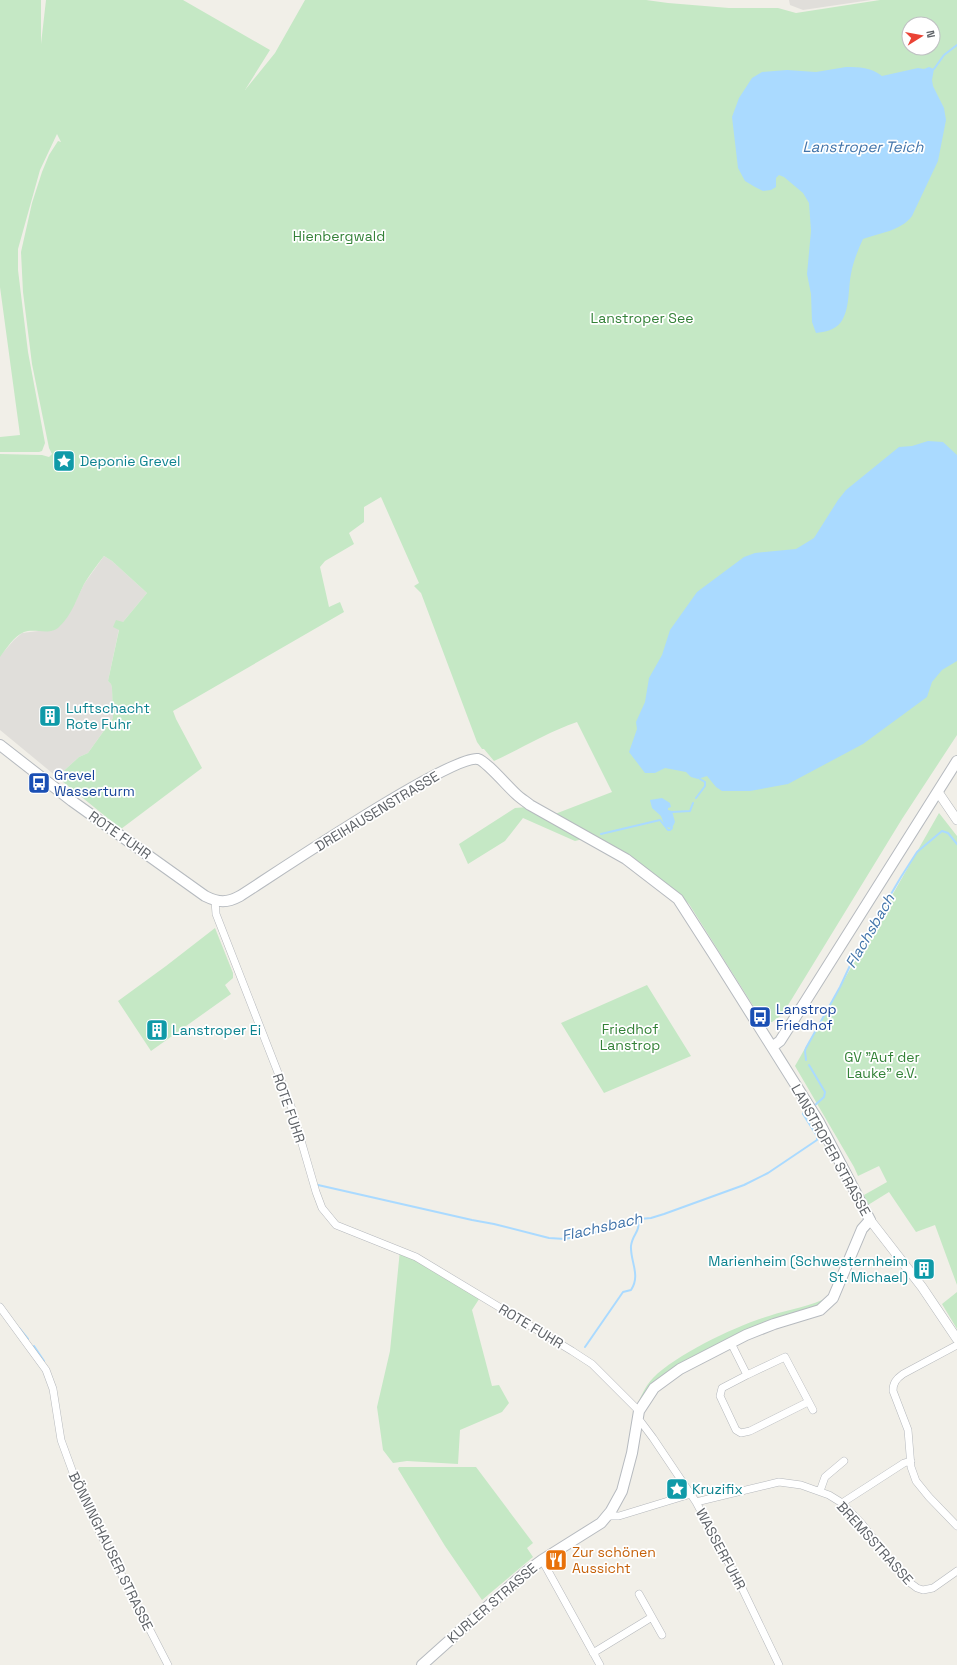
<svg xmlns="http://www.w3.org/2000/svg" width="957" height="1665" viewBox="0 0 957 1665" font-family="'Space Grotesk',sans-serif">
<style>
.industrial{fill:#e0deda}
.green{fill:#c5e8c5;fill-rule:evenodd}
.water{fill:#aadaff}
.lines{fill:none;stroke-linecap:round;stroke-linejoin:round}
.stream{stroke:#aadaff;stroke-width:2}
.minor-casing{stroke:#b5b8bc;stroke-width:8}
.tertiary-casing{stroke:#b5b8bc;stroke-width:10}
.secondary-casing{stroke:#b6babf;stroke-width:12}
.minor{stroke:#fff;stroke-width:7}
.tertiary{stroke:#fff;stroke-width:9}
.secondary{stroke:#fff;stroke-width:10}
.labels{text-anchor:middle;stroke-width:3.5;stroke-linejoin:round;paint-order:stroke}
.park-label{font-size:14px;fill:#348238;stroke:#fff}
.culture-label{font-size:14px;fill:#0d838f;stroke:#fff;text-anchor:start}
.transit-label{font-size:14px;fill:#164399;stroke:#fff;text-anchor:start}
.street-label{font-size:14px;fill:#5f6368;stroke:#fff}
.food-label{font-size:14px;fill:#c56008;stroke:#fff;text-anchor:start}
.water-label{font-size:15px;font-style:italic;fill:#4174aa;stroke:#fff}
</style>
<rect width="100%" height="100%" fill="#f1efe8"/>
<path class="industrial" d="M789 0H871L803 10 790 5Z
M104 556 112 561 147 593 123 622 114 627 119 629 108 681 111 684 112 688 113 718 88 753 79 757 57 777 0 730V656L14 640 22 633 38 631 75 603 84 584Z"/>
<path class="green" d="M0 0H41V44L46 0H183L270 50 245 90 275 53 305 0H646L668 3 729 8H778L796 13 880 0H957V735L902 819 782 1015 772 1022 764 1023 689 904 670 886 617 850 555 814 612 792 577 722C548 732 522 748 494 761L484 749H482L477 742 421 593 414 586 419 583 381 497 364 507V522L349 533 354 544 325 561 320 567 329 607 340 602 344 612 173 711 176 719 202 768 121 829 57 777 79 757 88 753 113 718 112 688 111 684 108 681 119 630 113 627 116 620 123 622 147 593 112 561 104 556C97 565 90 574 84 584 77 598 72 615 59 627 50 636 35 628 24 632 14 636 6 649 0 657V454L42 455 49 457 52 454 49 448 32 364 23 292 21 252 32 203 42 172 49 155 58 141 61 142 57 134 40 170 18 249V270L28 352 45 443 42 451 39 452H0V437L20 435 0 287ZM909 24H933V48H909Z
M528 807 583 839 575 841 523 818 505 841 468 864 459 844 515 808Z
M939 813 957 836V1285L935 1225 916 1232 889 1192 868 1205 864 1195 887 1182 879 1166 858 1176 854 1167 795 1066Z
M215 928 233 973V978L225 985 231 994 151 1051 118 1001 166 966Z
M647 985 691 1056 604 1093 561 1023Z
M400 1250 481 1296 472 1310 492 1386 499 1385 509 1403 502 1412 460 1430 458 1464 407 1461 393 1463 383 1450 377 1407 390 1351Z
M957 1292V1329L942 1304Z
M830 1296 820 1310 783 1321 680 1369 636 1407C641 1397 645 1386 653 1378 677 1354 736 1326 769 1316 789 1309 811 1307 830 1296Z
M399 1467H476L533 1543 527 1548 533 1557 482 1600 445 1546 398 1469Z"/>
<path class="water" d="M846 67C860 67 870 67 882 76L918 68 924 69 929 67 934 69 932 80 933 86 944 108 946 120 938 161 912 216C901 231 879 233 863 239 858 250 853 262 851 274 848 289 850 309 841 322 835 330 825 332 816 333L812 322 811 294 807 274 811 231 809 203 803 193 784 177 779 175 776 178V187L771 190 763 191 755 187 745 181 738 168 732 117 739 98 752 78 762 72 787 70 816 72Z
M928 441 943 442 957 455V661L942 670 932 682 927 697 863 744 788 784 750 791H722L716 787 707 776 698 779 691 777 686 772 665 768 655 773H645L629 752 637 729 636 722 645 702 649 678 662 655 670 630 697 592 744 557 755 553 796 549 814 538 838 500 846 490 899 447 912 446Z
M662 798 670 803 671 807 668 808V810L672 811 675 822 672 828 665 827 661 816 652 808 650 800Z"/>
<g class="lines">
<path class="stream" d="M934 69 944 55 957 45
M696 798 705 786V782L700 779
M672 812 690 811 693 803
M601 834 660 820 668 830H670L672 828
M806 1060 805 1051 806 1048 840 987 854 957 901 877 917 852 942 831 948 833 957 844
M809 1065 825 1092 824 1097 814 1106
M318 1185 472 1220 494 1224 549 1238 565 1239 597 1232 628 1220 651 1218 664 1214 744 1185 768 1173 817 1140V1136L803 1114 804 1112
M19 1328 28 1339
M34 1346 44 1361
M585 1347 623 1292 631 1290C641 1275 630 1261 631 1246 632 1237 637 1233 638 1228 639 1225 638 1221 638 1218"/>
<g class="minor-casing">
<path id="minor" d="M215 901 216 914 291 1106 316 1192 322 1208 336 1225 416 1257 572 1351 592 1364 639 1411
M0 1307 46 1370 53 1389 61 1440 76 1481 98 1529 168 1665
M731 1343 747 1375 785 1357 813 1410
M957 1345 903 1374C896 1379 893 1383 893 1391L908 1430 911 1467 916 1481 929 1497 957 1526
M747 1375 722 1388 720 1396 736 1430 741 1433 750 1431 808 1402
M637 1420 641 1422 653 1438 696 1502 741 1586 779 1665
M820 1491 825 1477 844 1461
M696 1502 779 1482 801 1485 829 1495 842 1503 862 1524 905 1579 917 1588 923 1590 933 1588 957 1571
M842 1503 904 1463 911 1461
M608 1516H619L691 1494
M542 1560 600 1665
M639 1594 662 1635
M593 1653 652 1617"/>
</g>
<g class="tertiary-casing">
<path id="tertiary" d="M938 792 957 820
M870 1220 922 1287 957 1339"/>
</g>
<g class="secondary-casing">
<path id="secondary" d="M0 745 72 801 205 896C219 903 227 903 240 896 273 875 452 754 478 759 486 761 508 787 516 794 520 798 525 801 530 805L626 859 678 899 714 955 819 1122 870 1220 862 1229 833 1298 820 1310 774 1324 746 1335 680 1369 654 1388 639 1411 632 1453 622 1491 611 1511 601 1523 542 1560 527 1571 422 1665
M772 1047 780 1041 805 1002 957 761"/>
</g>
<use href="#minor" class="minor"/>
<use href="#tertiary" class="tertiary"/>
<use href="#secondary" class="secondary"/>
</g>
<defs>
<g id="sight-square" transform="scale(1.15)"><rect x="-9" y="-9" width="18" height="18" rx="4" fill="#0f9aa8" stroke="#fff"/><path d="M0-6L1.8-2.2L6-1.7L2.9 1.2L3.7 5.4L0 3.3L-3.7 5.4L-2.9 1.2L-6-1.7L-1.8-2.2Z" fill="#fff"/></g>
<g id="building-square" transform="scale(1.15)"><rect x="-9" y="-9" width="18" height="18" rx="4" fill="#0f9aa8" stroke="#fff"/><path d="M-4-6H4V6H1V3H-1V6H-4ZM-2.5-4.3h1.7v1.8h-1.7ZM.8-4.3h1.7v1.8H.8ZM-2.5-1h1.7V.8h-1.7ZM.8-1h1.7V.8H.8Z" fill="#fff"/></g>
<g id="bus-square" transform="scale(1.15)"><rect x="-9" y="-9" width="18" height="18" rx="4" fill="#1a4fb4" stroke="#fff"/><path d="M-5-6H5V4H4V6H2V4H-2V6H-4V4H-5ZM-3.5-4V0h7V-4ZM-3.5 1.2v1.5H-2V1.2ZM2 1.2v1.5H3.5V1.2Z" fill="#fff"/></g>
<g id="restaurant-square" transform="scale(1.15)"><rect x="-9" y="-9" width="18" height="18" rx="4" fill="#e8710a" stroke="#fff"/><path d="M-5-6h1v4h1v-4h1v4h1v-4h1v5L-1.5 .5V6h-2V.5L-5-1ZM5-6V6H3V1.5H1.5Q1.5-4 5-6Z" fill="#fff"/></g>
</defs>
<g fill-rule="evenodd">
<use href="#sight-square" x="64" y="461"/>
<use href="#building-square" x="50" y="716"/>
<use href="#bus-square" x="39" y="783"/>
<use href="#bus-square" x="760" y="1017"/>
<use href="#building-square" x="157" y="1030"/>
<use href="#building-square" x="924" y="1269"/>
<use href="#sight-square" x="677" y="1489"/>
<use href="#restaurant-square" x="556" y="1560"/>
</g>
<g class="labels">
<g class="park-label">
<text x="339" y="241">Hienbergwald</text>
<text x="642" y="323">Lanstroper See</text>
<text x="630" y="1034">Friedhof<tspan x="630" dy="16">Lanstrop</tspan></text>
<text x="882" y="1062">GV "Auf der<tspan x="882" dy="16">Lauke" e.V.</tspan></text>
</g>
<g class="culture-label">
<text x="80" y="466">Deponie Grevel</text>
<text x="66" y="713">Luftschacht<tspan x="66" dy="16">Rote Fuhr</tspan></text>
<text x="172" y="1035">Lanstroper Ei</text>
<text x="908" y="1266" text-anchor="end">Marienheim (Schwesternheim<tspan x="908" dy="16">St. Michael)</tspan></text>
<text x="692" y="1494">Kruzifix</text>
</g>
<g class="transit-label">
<text x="54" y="780">Grevel<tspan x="54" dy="16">Wasserturm</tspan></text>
<text x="776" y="1014">Lanstrop<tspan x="776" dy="16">Friedhof</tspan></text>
</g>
<g class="street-label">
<text transform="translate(377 811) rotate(-31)" y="5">DREIHAUSENSTRASSE</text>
<text transform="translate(120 835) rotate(35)" y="5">ROTE FUHR</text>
<text transform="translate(289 1108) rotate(71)" y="5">ROTE FUHR</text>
<text transform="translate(831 1150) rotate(61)" y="5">LANSTROPER STRASSE</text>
<text transform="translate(531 1326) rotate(31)" y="5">ROTE FUHR</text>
<text transform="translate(875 1543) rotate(48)" y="5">BREMSSTRASSE</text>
<text transform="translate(721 1549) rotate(62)" y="5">WASSERFUHR</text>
<text transform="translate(111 1551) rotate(64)" y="5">BÖNNINGHAUSER STRASSE</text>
<text transform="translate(492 1603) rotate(-41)" y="5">KURLER STRASSE</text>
</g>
<g class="food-label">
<text x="572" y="1557">Zur schönen<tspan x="572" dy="16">Aussicht</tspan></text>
</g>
<g class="water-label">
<text x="863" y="152">Lanstroper Teich</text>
<text transform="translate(870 931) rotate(-60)" y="5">Flachsbach</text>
<text transform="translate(602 1227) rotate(-13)" y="5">Flachsbach</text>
</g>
</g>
<g transform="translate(921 36) rotate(79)"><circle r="19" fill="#ffffff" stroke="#bfc1c3"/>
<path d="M0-3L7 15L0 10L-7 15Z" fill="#ea4335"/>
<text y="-6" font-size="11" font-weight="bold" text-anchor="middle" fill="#5f6368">N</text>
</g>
</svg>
